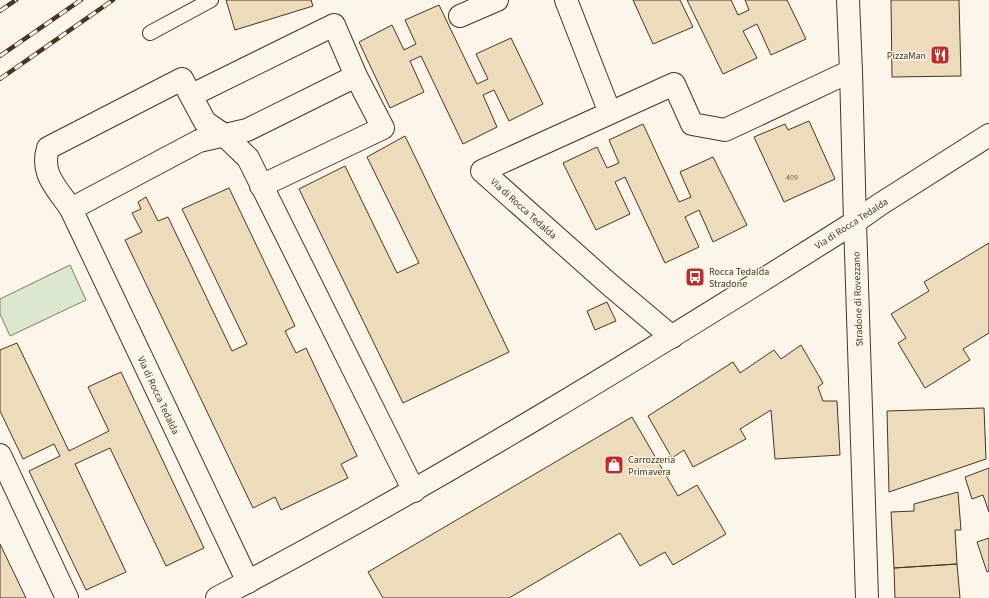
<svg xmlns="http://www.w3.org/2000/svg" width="989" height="598" viewBox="0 0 989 598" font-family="'Source Sans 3',sans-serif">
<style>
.green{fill:#dce7d0;stroke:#887966}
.building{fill:#ecdcbc;stroke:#4a3520}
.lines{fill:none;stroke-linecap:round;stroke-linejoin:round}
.service-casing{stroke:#4a3520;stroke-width:16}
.minor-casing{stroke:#4a3520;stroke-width:24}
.tertiary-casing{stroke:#4a3520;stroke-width:24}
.service{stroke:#fbf6e9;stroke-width:14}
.minor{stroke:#fbf6e9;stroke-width:22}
.tertiary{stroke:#fbf6e9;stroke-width:22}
.rail-casing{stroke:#4a3520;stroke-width:4.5}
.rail{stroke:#fbf6e9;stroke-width:3;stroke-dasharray:9;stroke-linecap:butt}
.labels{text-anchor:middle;stroke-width:3;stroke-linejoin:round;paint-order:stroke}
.number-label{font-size:8px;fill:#725f47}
.poi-label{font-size:10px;fill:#4a3520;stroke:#fbf6e9;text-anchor:start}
.street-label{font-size:10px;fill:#4a3520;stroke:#fbf6e9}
</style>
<rect width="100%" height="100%" fill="#fbf6e9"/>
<path class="green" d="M70 265 86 300 10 336 0 314V299Z"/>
<path class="building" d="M226 0H311L313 6 235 30Z
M633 0H680L693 27 653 44Z
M687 0H731L738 15 749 10 745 0H787L806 39 771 55 757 24 743 31 757 58 723 74Z
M891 0H959L961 76 892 77Z
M439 5 477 84 488 79 476 54 511 38 543 104 509 121 494 90 483 95 497 127 463 144 421 56 410 61 424 92 390 108 359 42 392 25 404 50 416 44 405 20Z
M809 121 835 179 784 202 754 137 785 124 788 130Z
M643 124 679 202 691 197 680 172 713 157 747 225 713 242 699 210 685 217 699 247 665 263 625 177 615 182 630 214 596 230 563 163 597 147 607 168 619 163 609 140Z
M405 136 509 352 403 403 299 189 345 166 397 273 419 263 367 157Z
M229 188 295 326 285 331 296 353 306 348 357 456 341 464 348 478 281 510 275 497 253 508 125 240 142 232 132 213 141 209 138 202 146 197 158 221 168 217 232 351 247 344 182 209Z
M989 243V333L963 349 970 360 925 388 898 343 906 338 891 314 929 291 924 282Z
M607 302 616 321 595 330 587 311Z
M17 343 69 451 109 431 88 387 121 372 204 548 166 566 110 448 75 464 126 572 86 590 29 471 60 456 54 444 23 459 0 411V350Z
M801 345 823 383 818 387 823 401H837L840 455 775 459 771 410 740 429 746 439 693 467 684 450 672 458 648 416 733 362 740 373 774 350 781 359Z
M984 408 986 459 889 492 887 411Z
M632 417 678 496 697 485 726 534 673 565 665 552 640 566 620 533 509 598H383L368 572Z
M989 468V512L983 495 972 499 965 477Z
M958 492 961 530H955L957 564 894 568 891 512 914 511V504Z
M989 538V571L987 572 977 542Z
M0 544 26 598H0Z
M957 564 960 598H895L894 568Z"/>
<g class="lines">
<g class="service-casing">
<path id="service" d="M150 33 211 0"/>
</g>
<g class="minor-casing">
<path id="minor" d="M566 0 610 113
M848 0 851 71 855 222 867 598
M460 16 497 0
M261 186 383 128 356 76
M71 209 199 141 247 130 356 76 334 25 192 95
M672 337 609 284 482 171 674 84 692 124 725 130 851 71
M0 455 67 598
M248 582 71 209C57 188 40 174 48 148L182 79 205 122 224 135 248 158 414 491"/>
</g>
<g class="tertiary-casing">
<path id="tertiary" d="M217 598C436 483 646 354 855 222L879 205 989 135"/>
</g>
<use href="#service" class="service"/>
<use href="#minor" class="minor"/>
<use href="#tertiary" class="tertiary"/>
<g class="rail-casing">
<path id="rail" d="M0 11 16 0
M0 56 81 0
M0 79 113 0"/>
</g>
<use href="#rail" class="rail"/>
</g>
<defs>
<g id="restaurant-square" transform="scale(1)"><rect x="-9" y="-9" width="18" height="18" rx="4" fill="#c62828" stroke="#fbf6e9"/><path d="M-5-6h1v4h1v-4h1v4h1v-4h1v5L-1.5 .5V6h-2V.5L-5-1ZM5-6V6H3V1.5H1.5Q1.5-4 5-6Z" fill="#fff"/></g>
<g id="bus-square" transform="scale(1)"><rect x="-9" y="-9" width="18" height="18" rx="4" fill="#c62828" stroke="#fbf6e9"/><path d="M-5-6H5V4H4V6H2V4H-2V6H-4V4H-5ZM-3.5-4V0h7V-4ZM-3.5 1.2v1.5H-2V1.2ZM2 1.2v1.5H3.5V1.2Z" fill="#fff"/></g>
<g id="shop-square" transform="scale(1)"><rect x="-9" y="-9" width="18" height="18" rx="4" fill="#c62828" stroke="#fbf6e9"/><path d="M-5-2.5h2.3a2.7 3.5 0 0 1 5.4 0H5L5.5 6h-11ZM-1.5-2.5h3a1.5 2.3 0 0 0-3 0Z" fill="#fff"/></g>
</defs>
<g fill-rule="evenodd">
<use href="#restaurant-square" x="940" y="55"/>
<use href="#bus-square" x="695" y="277"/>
<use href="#shop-square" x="614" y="465"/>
</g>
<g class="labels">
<g class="number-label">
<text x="792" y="180">409</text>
</g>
<g class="poi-label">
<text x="926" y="59" text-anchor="end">PizzaMan</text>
<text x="709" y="275">Rocca Tedalda<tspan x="709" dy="12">Stradone</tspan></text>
<text x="628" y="463">Carrozzeria<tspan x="628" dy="12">Primavera</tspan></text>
</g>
<g class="street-label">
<text transform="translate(524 208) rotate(42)" y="4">Via di Rocca Tedalda</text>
<text transform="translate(851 223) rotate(-33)" y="4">Via di Rocca Tedalda</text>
<text transform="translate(857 299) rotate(-92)" y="4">Stradone di Rovezzano</text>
<text transform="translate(159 395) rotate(65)" y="4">Via di Rocca Tedalda</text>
</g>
</g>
</svg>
